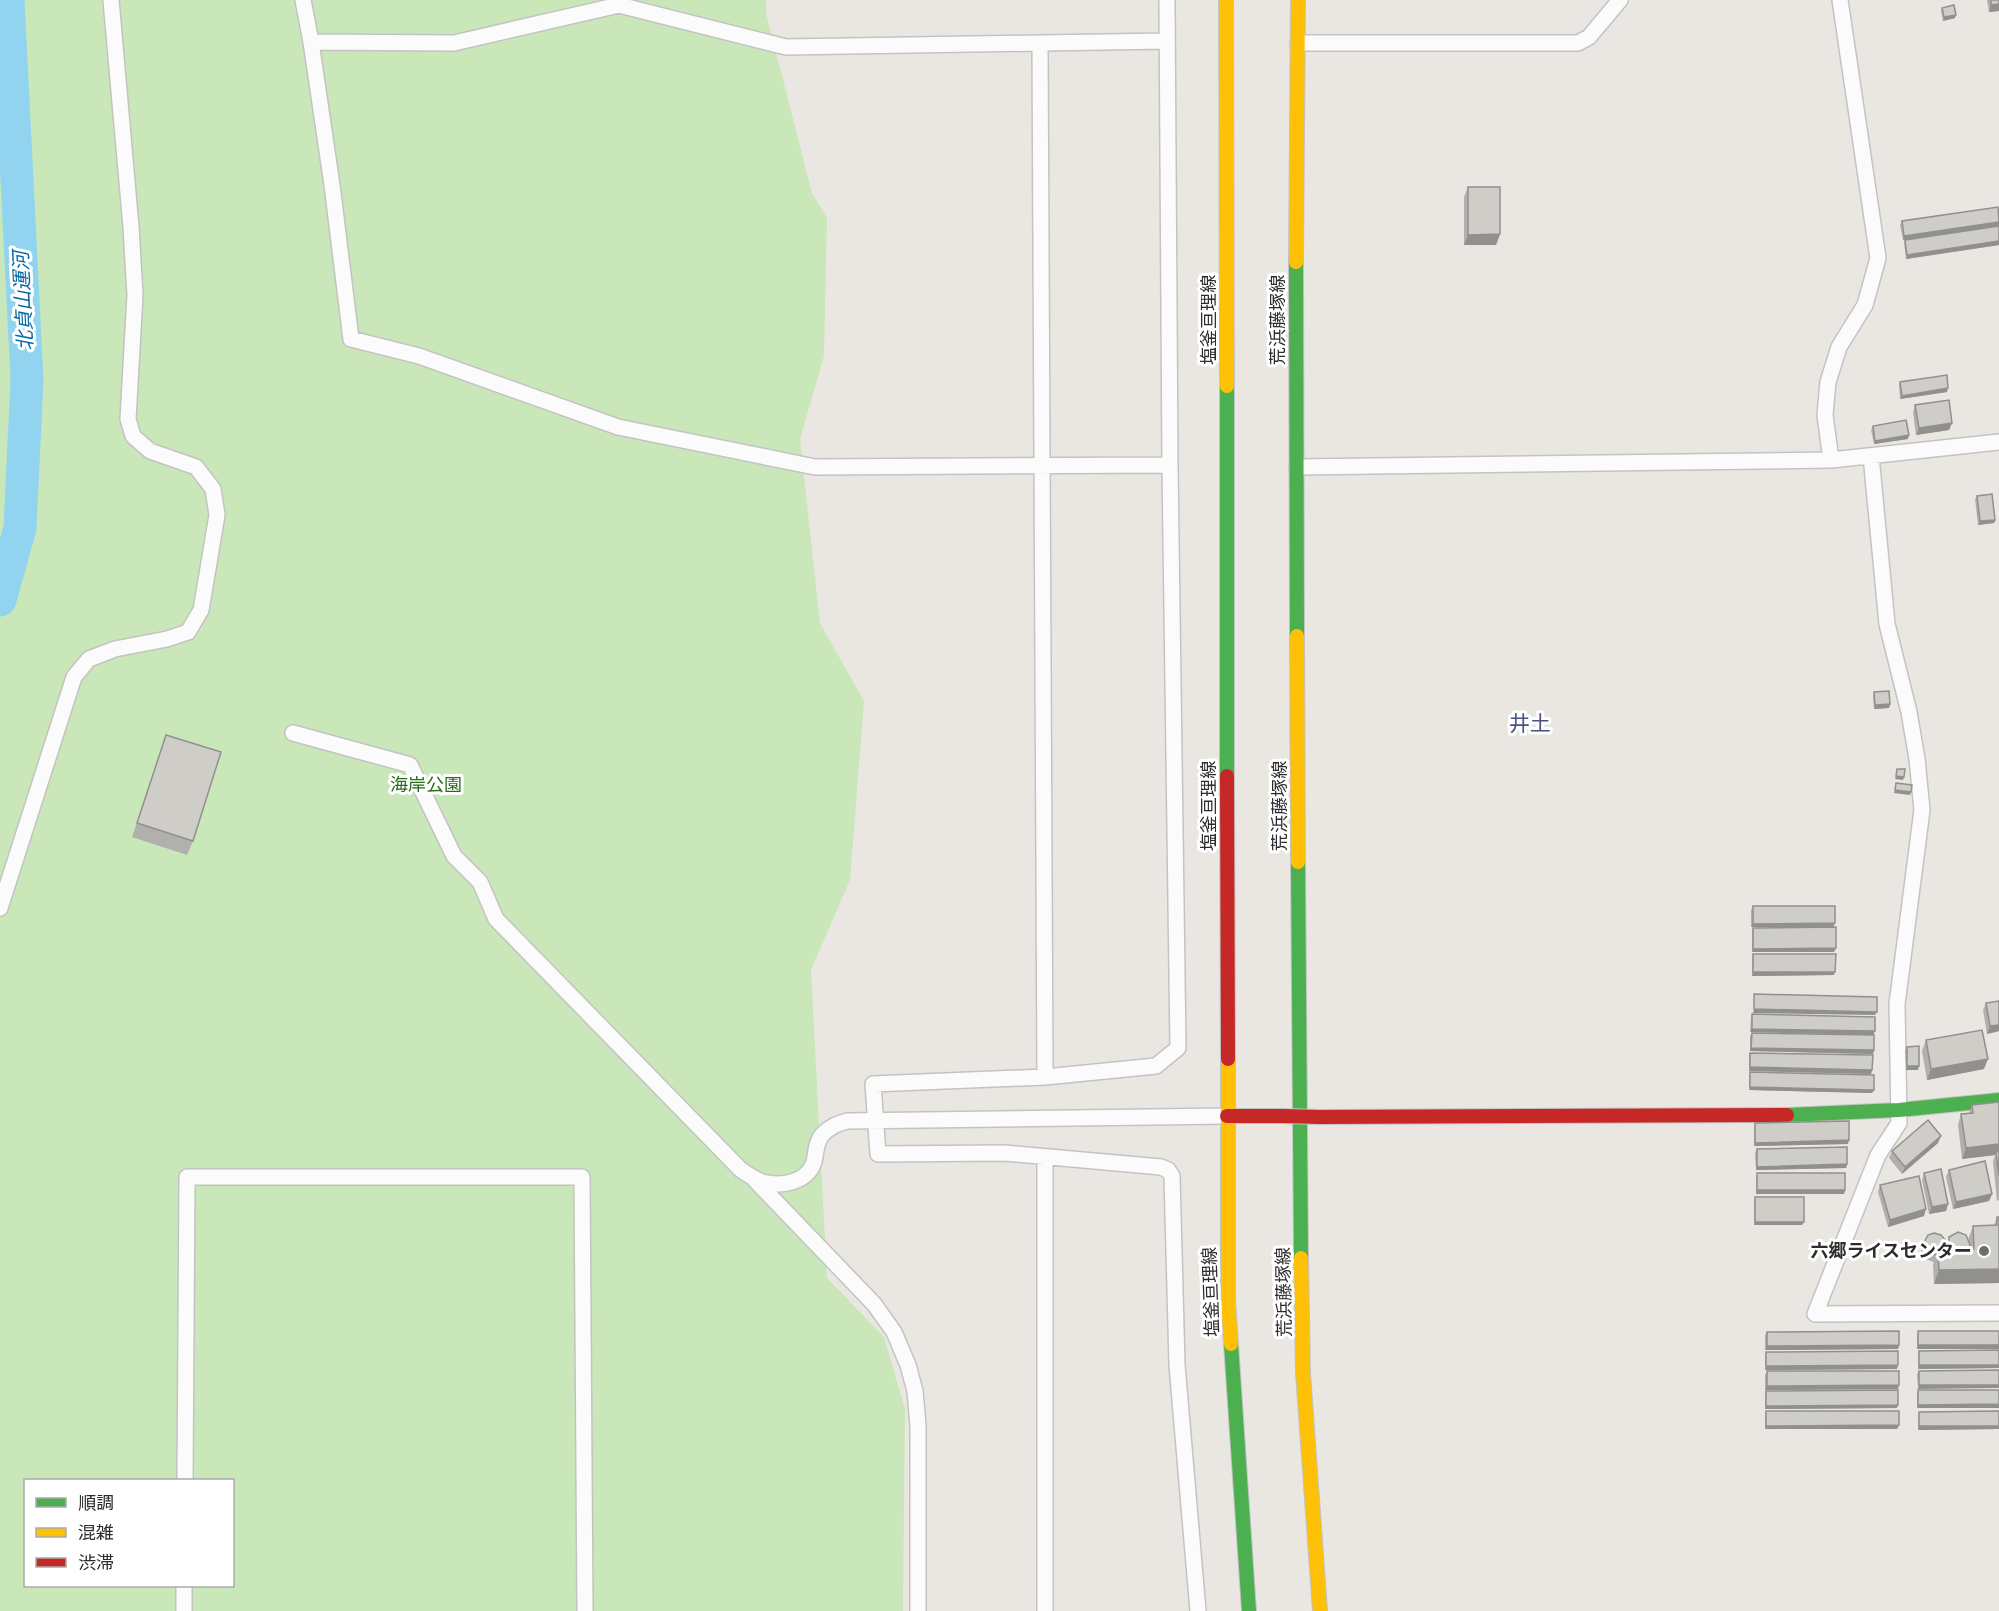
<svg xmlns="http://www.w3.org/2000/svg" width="1999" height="1611" viewBox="0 0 1999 1611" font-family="'Open Sans','Noto Sans JP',sans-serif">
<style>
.green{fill:#cae7b9;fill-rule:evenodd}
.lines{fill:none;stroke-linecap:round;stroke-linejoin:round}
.river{stroke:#92d4ef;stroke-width:33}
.street-casing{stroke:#c4c3c3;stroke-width:18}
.fast-casing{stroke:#c4c3c3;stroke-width:16}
.slow-casing{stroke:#c4c3c3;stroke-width:16}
.jam-casing{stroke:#c4c3c3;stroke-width:16}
.street{stroke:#fcfbfb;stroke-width:15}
.fast{stroke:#4caf50;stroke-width:14}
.slow{stroke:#ffc107;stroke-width:14}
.jam{stroke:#c62828;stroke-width:14}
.jam-bridge-casing{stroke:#c4c3c3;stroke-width:16;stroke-linecap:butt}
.jam-bridge{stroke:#c62828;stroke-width:14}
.wall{fill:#b2b0ac}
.shaded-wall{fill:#91908c}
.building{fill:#cfcdc8;stroke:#91908c;stroke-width:1.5}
.poi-dot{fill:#6e6d6c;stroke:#fff;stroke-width:2}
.labels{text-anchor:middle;stroke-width:6;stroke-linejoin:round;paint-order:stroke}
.street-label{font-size:18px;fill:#2c2c2c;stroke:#fff}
.park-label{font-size:18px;fill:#266e17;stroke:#fff}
.poi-label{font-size:18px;font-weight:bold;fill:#2c2c2c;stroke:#fff;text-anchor:end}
.water-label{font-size:20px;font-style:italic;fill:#0769a5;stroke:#fff}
.quarter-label{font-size:21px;fill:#49517f;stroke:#fff}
</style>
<rect width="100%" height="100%" fill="#eae7e2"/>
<path class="green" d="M0 0H766V13L812 193 827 218 824 356 800 439 820 623 864 701 850 880 811 970 827 1278 884 1337 905 1409 903 1611H0ZM26 1480H232V1586H26Z"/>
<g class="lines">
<path class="river" d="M0 600 20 528 27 380 8 0"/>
<g class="street-casing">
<path id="street" d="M303 0 311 42
M1167 0 1170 465 1178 1048 1156 1066 1045 1077 873 1084 878 1154 1005 1153 1161 1167 1168 1170 1172 1176 1177 1365 1198 1611
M1040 43 786 47 619 5 454 43 311 42 332 185 351 339 419 356 618 427 815 467 1170 465
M1298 43H1578L1589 37 1620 0
M1871 456 1887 624 1909 712 1917 759 1922 810 1897 1004 1899 1123 1878 1155 1815 1314 1999 1313
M1831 460 1825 415 1828 382 1839 347 1865 305 1878 258 1840 0
M1297 467 1831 460 1999 442
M293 733 410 765 454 856 480 882 496 919 741 1170C747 1174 754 1179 762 1182 781 1187 807 1183 814 1162 816 1153 816 1142 822 1135 829 1127 837 1124 847 1121L1227 1116
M0 908 74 677 89 659 115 649 167 639 188 632 201 610 217 515 213 489 196 467 150 451 133 436 128 419 135 295 131 227 111 0
M1045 1077 1040 43 1167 41
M1045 1157V1611
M755 1180 874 1304 894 1332 908 1365 915 1391 918 1426V1611
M185 1480 187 1177H582L585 1611
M184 1611V1586"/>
</g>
<g class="fast-casing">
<path id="fast" d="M1296 262 1297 636
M1227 386V776
M1298 862 1301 1258
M1787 1115 1899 1110 1999 1100
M1231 1344 1249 1611"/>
</g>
<g class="slow-casing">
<path id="slow" d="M1226 0 1227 386
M1296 262 1298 0
M1297 636 1298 862
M1228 1059V1301L1231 1344
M1301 1258 1303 1373 1320 1611"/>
</g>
<g class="jam-casing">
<path id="jam" d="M1227 776 1228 1059
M1227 1116H1283
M1319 1117 1787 1115"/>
</g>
<use href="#street" class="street"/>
<use href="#fast" class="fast"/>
<use href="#slow" class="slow"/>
<use href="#jam" class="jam"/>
<g class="jam-bridge-casing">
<path id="jam-bridge" d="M1283 1116 1319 1117"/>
</g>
<use href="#jam-bridge" class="jam-bridge"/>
</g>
<path class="wall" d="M1987 0H1999V11L1989 12Z
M1942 8 1955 18 1943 21 1941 11Z
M1468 187 1500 234 1496 245H1464V197Z
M1998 207 1903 240 1900 225 1902 221Z
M1999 226V245L1906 259 1904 243 1905 240Z
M1900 382 1947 392 1900 399 1899 385Z
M1915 405 1952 423 1949 430 1916 435 1913 412Z
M1873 426 1908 439 1874 444 1871 430Z
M1977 496 1995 520 1994 523 1978 525 1975 499Z
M1874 692 1890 704 1889 708 1874 709 1873 696Z
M166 735 193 841 187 855 132 837Z
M1753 906 1835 923 1833 927H1751V910Z
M1753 928 1834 952H1752V931Z
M1753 954 1834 975 1752 976V957Z
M1999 1001V1031L1987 1034 1983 1010 1986 1003Z
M1752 1014 1875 1031 1873 1035 1750 1032 1751 1017Z
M1752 1033 1874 1050 1873 1054 1750 1051V1036Z
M1926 1040 1984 1069 1927 1080 1922 1051Z
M1907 1047 1918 1070H1906L1905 1050Z
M1750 1053 1872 1070 1871 1074 1749 1071V1056Z
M1750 1072 1874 1090 1872 1093 1749 1090V1076Z
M1999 1102V1200L1997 1201 1993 1162 1995 1155 1962 1159 1958 1125 1961 1114 1969 1113 1972 1105Z
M1755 1123 1848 1144 1754 1146V1127Z
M1938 1143 1902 1174 1889 1158 1892 1151Z
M1757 1149 1847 1164 1846 1168 1756 1170 1755 1153Z
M1949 1170 1992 1194 1989 1201 1953 1209 1946 1177Z
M1757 1173 1845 1190 1844 1194H1756V1177Z
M1924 1173 1948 1204 1946 1211 1929 1214 1922 1180Z
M1880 1185 1924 1216 1888 1227 1878 1192Z
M1755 1197 1802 1225H1754V1201Z
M1997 1217H1999V1283L1934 1284 1933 1264 1934 1262H1933L1923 1258 1921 1251 1923 1244 1946 1250 1949 1237 1968 1240 1973 1226 1994 1225Z
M1918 1331H1999L1917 1349V1335Z
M1767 1332 1899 1345 1898 1349 1765 1350V1335Z
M1999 1350V1368L1918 1369V1354L1919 1351Z
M1766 1352 1897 1369 1765 1370V1355Z
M1999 1370 1918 1389 1917 1374 1919 1371Z
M1767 1371 1899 1385 1898 1389 1765 1390V1375Z
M1918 1390H1999L1917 1408V1394Z
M1766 1391 1897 1408 1765 1409V1395Z
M1766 1411 1899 1425 1897 1429H1765V1415Z
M1999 1411V1429L1918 1430V1415L1919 1412Z"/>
<path class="shaded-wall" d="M1999 4V11L1989 12 1991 5Z
M1956 15 1955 18 1943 21 1944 17Z
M1999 222V226L1903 240 1904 236Z
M1500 234 1496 245H1464L1468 235Z
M1999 241V245L1906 259 1907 255Z
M1948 388 1947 392 1900 399 1902 396Z
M1952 423 1949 430 1916 435 1919 428Z
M1909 435 1908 439 1874 444 1875 441Z
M1995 520 1994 523 1978 525 1980 521Z
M1890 704 1889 708 1874 709 1875 705Z
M1896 776 1904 777 1903 780 1895 779Z
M1895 790 1911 792 1910 795 1894 793Z
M1835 923 1833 927H1751L1753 924Z
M1836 948 1834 952H1752L1753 949Z
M1753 972H1835L1834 975 1752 976Z
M1754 1009 1877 1012 1875 1015 1753 1013Z
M1999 1025V1031L1987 1034 1990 1026Z
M1752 1029 1875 1031 1873 1035 1750 1032Z
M1751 1048 1874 1050 1873 1054 1750 1051Z
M1988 1059 1984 1069 1927 1080 1931 1069Z
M1907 1066H1919L1918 1070H1906Z
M1750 1067 1872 1070 1871 1074 1749 1071Z
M1750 1087 1874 1090 1872 1093 1749 1090Z
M1941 1136 1938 1143 1902 1174 1905 1167Z
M1849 1140 1848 1144 1754 1146 1755 1143Z
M1999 1144V1154L1996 1152 1995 1155 1962 1159 1966 1148Z
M1847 1164 1846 1168 1756 1170 1757 1167Z
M1757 1190H1845L1844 1194H1756Z
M1992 1194 1989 1201 1953 1209 1956 1202Z
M1948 1204 1946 1211 1929 1214 1932 1207Z
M1926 1209 1924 1216 1888 1227 1890 1220Z
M1755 1222H1804L1802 1225H1754Z
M1999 1269V1283L1934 1284 1939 1270Z
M1899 1345 1898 1349 1765 1350 1767 1346Z
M1918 1345H1999V1349H1917Z
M1898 1365 1897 1369 1765 1370 1766 1366Z
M1919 1365H1999V1368L1918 1369Z
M1899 1385 1898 1389 1765 1390 1767 1386Z
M1919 1385H1999V1388L1918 1389Z
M1999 1404V1408H1917L1918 1405Z
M1898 1405 1897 1408 1765 1409 1766 1406Z
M1899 1425 1897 1429H1765L1766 1426Z
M1919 1426H1999V1429L1918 1430Z"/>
<path class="building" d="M1991 0H1999V4L1991 5Z
M1954 5 1956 15 1944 17 1942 8Z
M1468 187H1500V234L1468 235Z
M1998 207 1999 222 1904 236 1902 221Z
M1999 226V241L1907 255 1905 240Z
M1947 375 1948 388 1902 396 1900 382Z
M1949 400 1952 423 1919 428 1915 405Z
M1906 420 1909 435 1875 441 1873 426Z
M1992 494 1995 520 1980 521 1977 496Z
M1889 691 1890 704 1875 705 1874 692Z
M166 735 221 752 193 841 137 823Z
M1897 769H1905L1904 777 1896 776Z
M1896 783 1912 785 1911 792 1895 790Z
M1753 906H1835V923L1753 924Z
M1836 927V948L1753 949V928Z
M1753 954H1836L1835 972H1753Z
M1754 994 1877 997V1012L1754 1009Z
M1999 1001V1025L1990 1026 1986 1003Z
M1752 1014 1875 1017V1031L1752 1029Z
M1982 1030 1988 1059 1931 1069 1926 1040Z
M1752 1033 1874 1035V1050L1751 1048Z
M1919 1046V1066H1907V1047Z
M1750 1053 1873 1055 1872 1070 1750 1067Z
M1750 1072 1874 1075V1090L1750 1087Z
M1999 1102V1144L1966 1148 1961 1114 1973 1113 1972 1105Z
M1928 1120 1941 1136 1905 1167 1892 1151Z
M1849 1121V1140L1755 1143V1123Z
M1847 1147V1164L1757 1167V1149Z
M1999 1151V1176L1996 1152Z
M1985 1161 1992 1194 1956 1202 1949 1170Z
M1941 1169 1948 1204 1932 1207 1924 1173Z
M1757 1173H1845V1190H1757Z
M1919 1176 1926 1209 1890 1220 1880 1185Z
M1755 1197H1804V1222H1755Z
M1997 1217H1999V1269L1939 1270 1938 1250 1974 1249 1973 1226 1997 1225Z
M1958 1232 1966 1235 1970 1245 1968 1249 1950 1250 1948 1248 1949 1237Z
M1934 1233 1941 1235 1946 1241 1945 1249 1943 1250H1938L1936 1255 1926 1251 1923 1244 1928 1235Z
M1899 1331V1345L1767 1346V1332Z
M1918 1331H1999V1345H1918Z
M1999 1350V1365H1919V1351Z
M1898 1351V1365L1766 1366V1352Z
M1999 1370V1385H1919V1371Z
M1767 1371H1899V1385L1767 1386Z
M1898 1390V1405L1766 1406V1391Z
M1918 1390H1999V1404L1918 1405Z
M1766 1411H1899V1425L1766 1426Z
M1999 1411V1426H1919V1412Z"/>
<circle class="poi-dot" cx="1984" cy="1251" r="6"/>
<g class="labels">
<g class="street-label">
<text transform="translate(1209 320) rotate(-90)" y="6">塩釜亘理線</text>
<text transform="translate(1278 320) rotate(-90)" y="6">荒浜藤塚線</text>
<text transform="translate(1209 806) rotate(-90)" y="6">塩釜亘理線</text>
<text transform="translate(1280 806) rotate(-90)" y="6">荒浜藤塚線</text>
<text transform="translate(1211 1292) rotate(-92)" y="6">塩釜亘理線</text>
<text transform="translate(1284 1292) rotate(-91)" y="6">荒浜藤塚線</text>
</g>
<g class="park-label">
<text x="426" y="791">海岸公園</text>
</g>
<g class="poi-label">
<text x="1972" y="1257">六郷ライスセンター</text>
</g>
<g class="water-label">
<text transform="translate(23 301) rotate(-93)" y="7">北貞山運河</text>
</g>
<g class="quarter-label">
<text x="1530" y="731">井土</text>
</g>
</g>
<rect x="24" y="1479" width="210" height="108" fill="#ffffff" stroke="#ababab" stroke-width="1.5"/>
<rect x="36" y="1498" width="30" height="9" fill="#4caf50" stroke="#ababab" stroke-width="1.5"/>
<text x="78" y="1509" font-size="18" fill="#2c2c2c">順調</text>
<rect x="36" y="1528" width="30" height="9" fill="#ffc107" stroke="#ababab" stroke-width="1.5"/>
<text x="78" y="1539" font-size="18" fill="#2c2c2c">混雑</text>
<rect x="36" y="1558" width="30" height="9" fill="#c62828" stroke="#ababab" stroke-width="1.5"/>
<text x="78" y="1569" font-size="18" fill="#2c2c2c">渋滞</text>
</svg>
